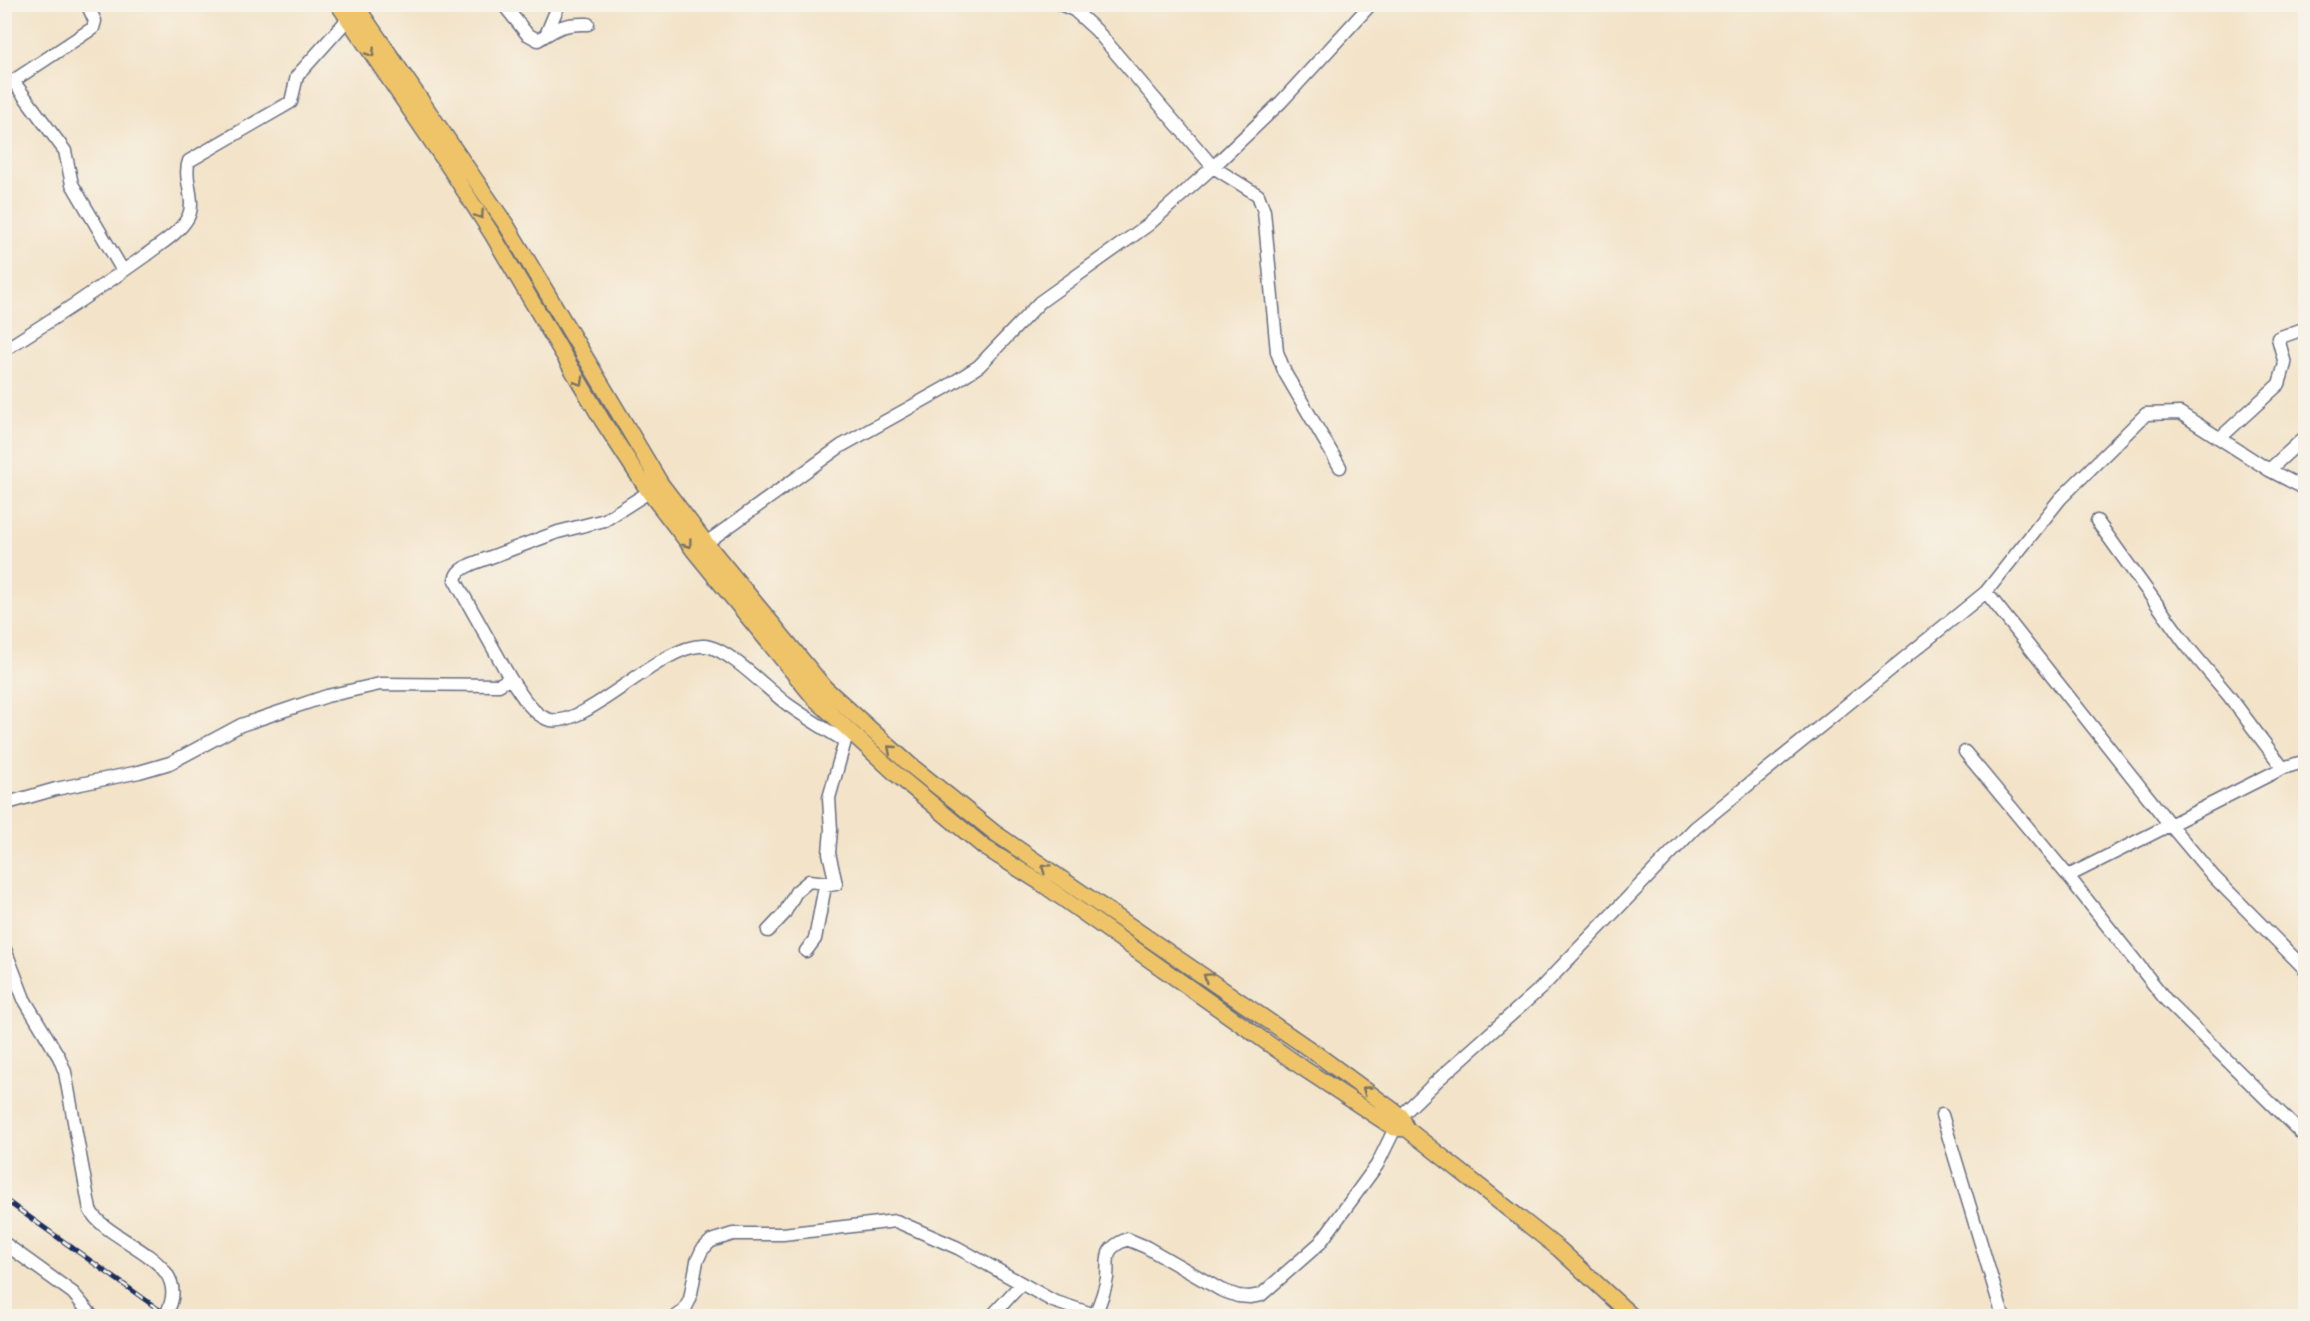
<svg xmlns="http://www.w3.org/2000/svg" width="2310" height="1321" viewBox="0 0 2310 1321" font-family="Delius,sans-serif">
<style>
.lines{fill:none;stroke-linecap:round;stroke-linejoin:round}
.minor-casing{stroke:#676e83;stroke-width:15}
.major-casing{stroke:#676e83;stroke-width:18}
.minor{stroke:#fff;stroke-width:12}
.major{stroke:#efc469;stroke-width:15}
.rail-casing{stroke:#1b2f5e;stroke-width:5}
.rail{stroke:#f7f3e8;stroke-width:3;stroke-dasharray:9;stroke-linecap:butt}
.oneway{stroke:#7a7263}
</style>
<rect width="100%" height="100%" fill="#f7f3e8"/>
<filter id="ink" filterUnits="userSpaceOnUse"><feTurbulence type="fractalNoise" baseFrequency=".0167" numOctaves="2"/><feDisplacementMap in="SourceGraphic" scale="12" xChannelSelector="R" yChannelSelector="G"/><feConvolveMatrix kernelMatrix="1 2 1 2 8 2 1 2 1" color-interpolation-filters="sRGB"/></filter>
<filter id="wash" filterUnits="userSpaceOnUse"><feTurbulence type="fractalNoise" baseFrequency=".008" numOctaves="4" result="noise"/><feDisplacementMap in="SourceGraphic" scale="24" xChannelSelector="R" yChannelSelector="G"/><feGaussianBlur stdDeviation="1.35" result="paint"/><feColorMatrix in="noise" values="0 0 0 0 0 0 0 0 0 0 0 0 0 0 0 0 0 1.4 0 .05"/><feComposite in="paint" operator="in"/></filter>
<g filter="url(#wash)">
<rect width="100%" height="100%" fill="#f3e3c8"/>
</g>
<g filter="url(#ink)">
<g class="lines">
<g class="minor-casing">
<path id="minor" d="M87 4 95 21 93 28 13 81 65 151 72 184 123 271
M503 4 527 34 538 40C557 28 564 23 588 24
M1060 4 1074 10 1096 30 1213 167 1258 195 1264 211 1277 352 1285 373 1340 467
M546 35 559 4
M4 350C52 320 100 288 146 255 160 244 178 234 187 219 198 201 182 179 189 161L291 102 297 76 348 19
M2220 438 2279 384 2285 364 2278 338 2306 328
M2269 470 2306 436
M2097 521 2187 646 2229 696 2283 768
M706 543 841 446 945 388 979 366 1040 302 1148 225 1213 167 1281 102 1371 4
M1986 592 2171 826 2214 877 2306 970
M510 678C520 692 530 712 547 719 583 733 661 642 705 646 728 648 767 689 787 704 805 717 825 729 845 741
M1965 752 2068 876 2166 1000 2306 1138
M4 804 56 789 139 772 170 763 241 725 327 696 380 684 499 685 510 678 455 580C457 570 464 568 472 564L558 532 605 520 649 492
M2068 876 2283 768 2306 761
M836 884 829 853 831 830 829 798 845 741 848 736
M768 931 784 914 796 892 809 881 836 884
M4 947 24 999 59 1057 65 1072 90 1210C109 1245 199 1260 165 1316
M806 951 815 939 825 886 835 884
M1942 1115 2003 1316
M4 1243 73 1293 92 1316
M1095 1315C1100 1303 1105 1291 1107 1278 1109 1256 1102 1250 1127 1239L1146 1247 1221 1290 1238 1296 1250 1297 1261 1295 1320 1243 1377 1165 1401 1116 1439 1079 1541 988 1695 828 1986 592 2060 499 2146 414 2180 413 2269 470 2306 489
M677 1316 684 1311 690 1299 697 1261 702 1250 711 1241 733 1234H783L896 1221 958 1248 1053 1301 1098 1316
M992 1316 1021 1284"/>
</g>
<g class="major-casing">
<path id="major" d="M338 4 449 167 492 234 602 420 649 492 695 552 814 698 896 774 984 847 1041 883 1303 1068 1394 1128 1407 1129
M355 4 507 226 661 484 706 543 825 688 909 764 995 833 1318 1055 1401 1116 1407 1129 1559 1249 1632 1316"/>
</g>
<use href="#minor" class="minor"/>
<use href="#major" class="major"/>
<g class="rail-casing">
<path id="rail" d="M4 1199 168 1316"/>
</g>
<use href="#rail" class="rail"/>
</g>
<defs><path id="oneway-chevron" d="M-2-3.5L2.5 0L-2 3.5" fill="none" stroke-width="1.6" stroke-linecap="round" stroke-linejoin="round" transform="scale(1.5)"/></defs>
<g class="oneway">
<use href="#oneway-chevron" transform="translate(371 53) rotate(56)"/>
<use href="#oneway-chevron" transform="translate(480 215) rotate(57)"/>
<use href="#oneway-chevron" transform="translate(580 382) rotate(60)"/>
<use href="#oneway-chevron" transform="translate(688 544) rotate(53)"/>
<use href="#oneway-chevron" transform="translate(891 749) rotate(-139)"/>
<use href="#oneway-chevron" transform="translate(1045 868) rotate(-145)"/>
<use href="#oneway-chevron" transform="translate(1207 977) rotate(-145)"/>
<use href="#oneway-chevron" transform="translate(1366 1090) rotate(-144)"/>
</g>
</g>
<rect width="2310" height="1321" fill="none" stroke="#f7f3e8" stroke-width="24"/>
</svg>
